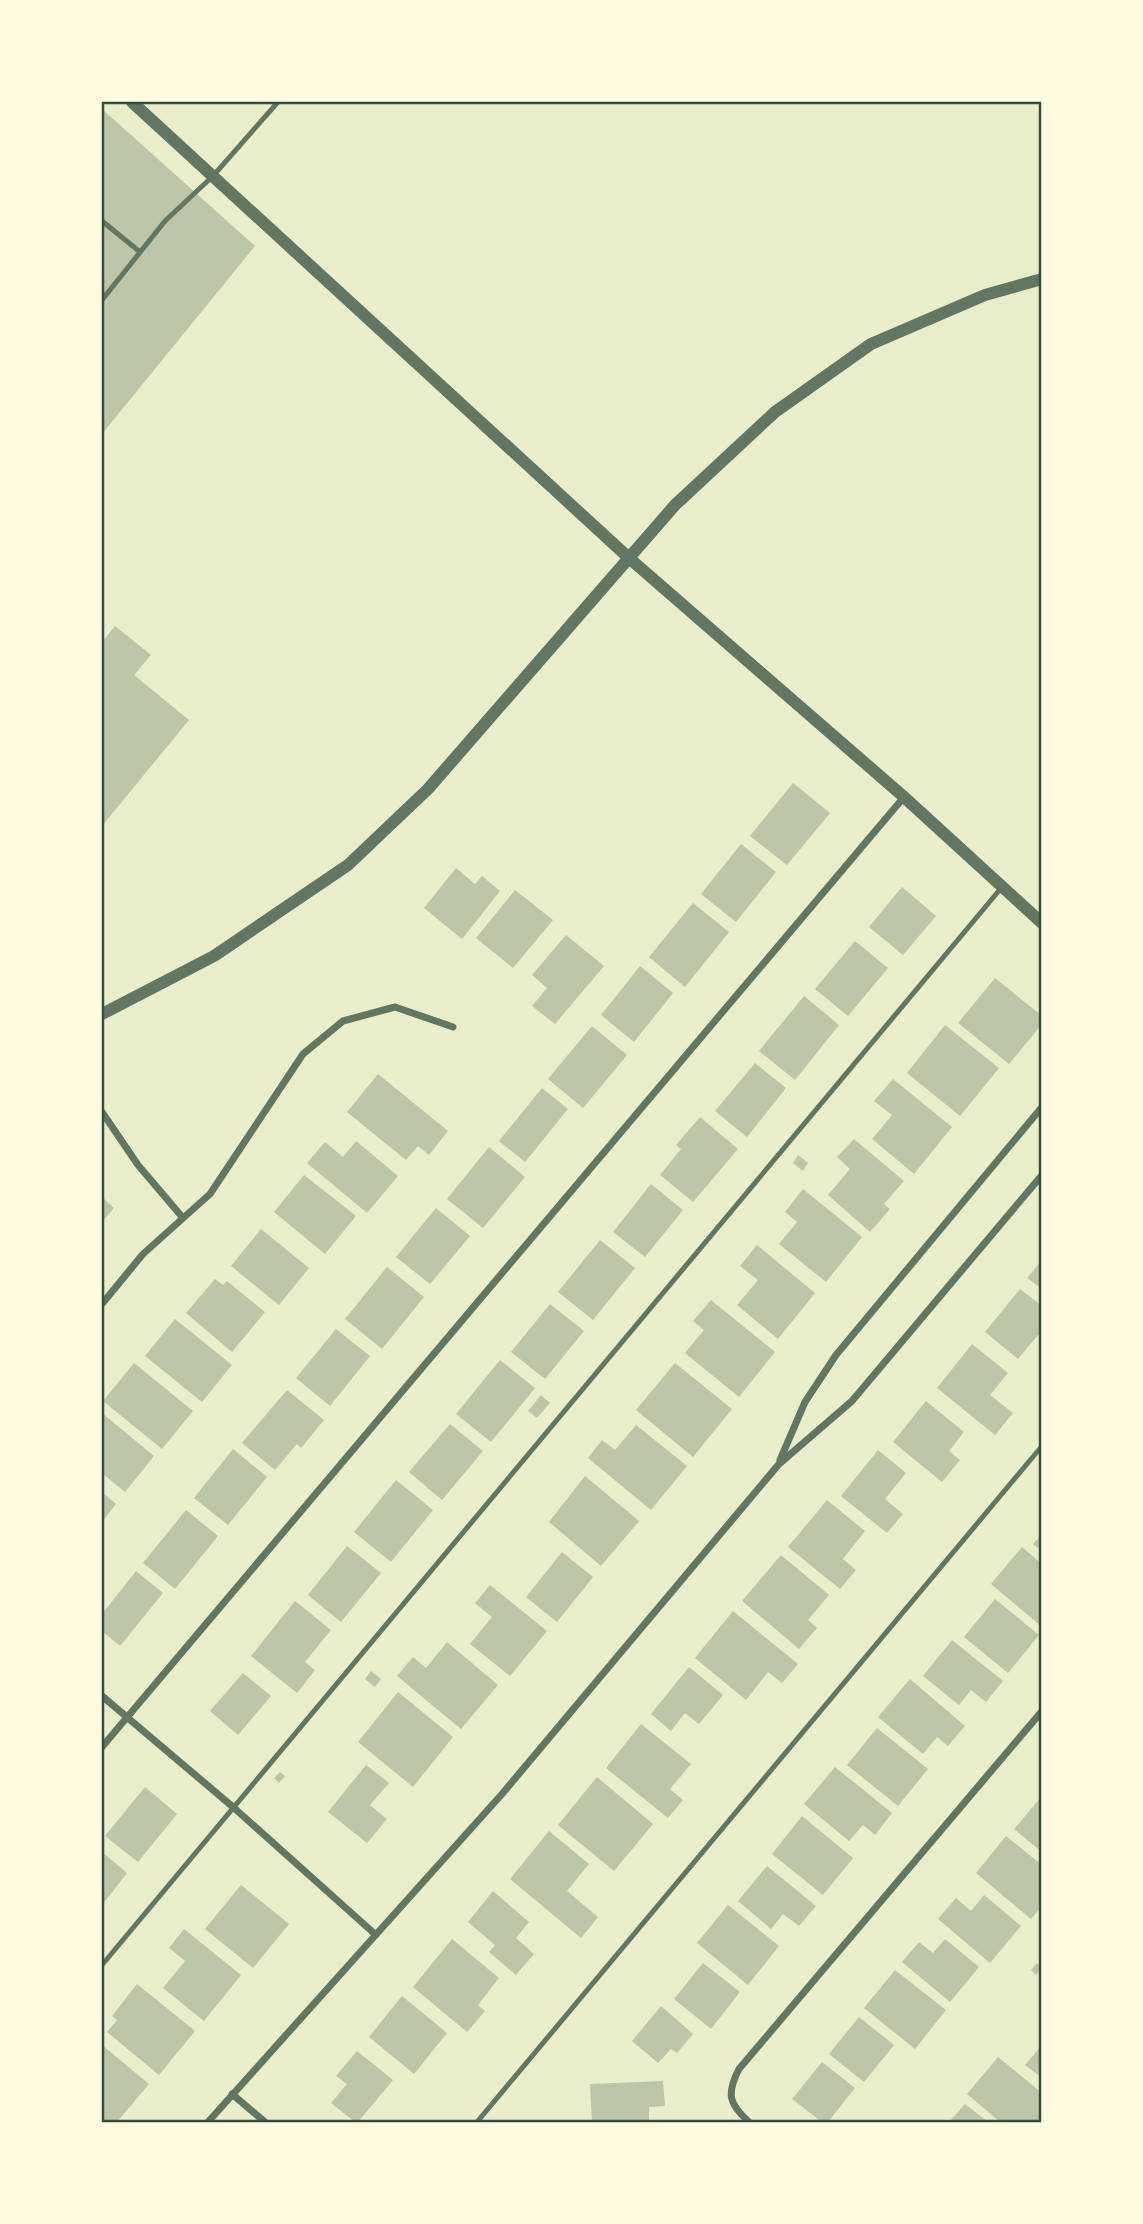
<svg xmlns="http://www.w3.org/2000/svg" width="1143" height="2224" viewBox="0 0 1143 2224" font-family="'Exo 2',sans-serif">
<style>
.building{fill:#bcc5a7}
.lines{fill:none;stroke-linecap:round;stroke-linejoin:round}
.service{stroke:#617663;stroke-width:5}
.minor{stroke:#617663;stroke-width:7}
.tertiary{stroke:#617663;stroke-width:12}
.neatline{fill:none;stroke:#344e41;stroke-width:2.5}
</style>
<rect width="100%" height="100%" fill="#e9edc9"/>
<path class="building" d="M102 109 255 246 102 434Z
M115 626 151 655 134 675 189 720 102 826V642Z
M793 783 830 813 787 865 750 836Z
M741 844 776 872 736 922 701 894Z
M456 868 475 884 482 876 500 891 462 939 424 908Z
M902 887 936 916 903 955 869 927Z
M515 890 553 920 513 968 476 938Z
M693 903 729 932 685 987 649 957Z
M566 935 604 966 555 1024 532 1006 547 988 532 975Z
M855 941 888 968 848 1016 815 989Z
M640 966 673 993 634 1042 601 1015Z
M995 978 1042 1016V1024L1009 1064 958 1023Z
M804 996 839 1025 795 1080 759 1051Z
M945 1025 999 1068 960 1116 907 1073Z
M592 1026 627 1055 583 1108 548 1079Z
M755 1063 786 1088 747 1137 715 1111Z
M378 1074 448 1131 429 1155 418 1146 406 1160 347 1112Z
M893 1079 952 1127 914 1174 872 1139 892 1115 874 1101Z
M542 1088 568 1109 525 1162 499 1141Z
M700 1117 738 1149 693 1202 660 1175 681 1149 676 1145Z
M854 1139 904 1181 884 1204 890 1209 870 1232 828 1195 850 1169 837 1157Z
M356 1141 398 1176 367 1213 307 1163 325 1142 343 1157Z
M489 1147 525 1177 483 1228 447 1199Z
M798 1155 808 1163 803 1171 793 1163Z
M304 1175 356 1216 325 1254 274 1212Z
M651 1184 683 1210 645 1257 613 1232Z
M803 1189 862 1237 826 1282 779 1244 797 1222 785 1212Z
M102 1197 114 1208 102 1222Z
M436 1208 470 1236 430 1284 396 1257Z
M261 1229 309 1268 279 1305 231 1266Z
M600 1240 635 1268 593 1320 558 1292Z
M757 1245 815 1293 778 1339 737 1305 758 1280 740 1266Z
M1042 1260V1289L1027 1278Z
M387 1267 424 1297 382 1349 345 1319Z
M215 1279 223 1285 227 1281 265 1312 232 1352 186 1313Z
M1020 1289 1042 1306V1337L1038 1335 1018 1359 985 1332Z
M711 1300 775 1352 739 1397 685 1353 704 1330 693 1321Z
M550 1304 584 1331 545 1379 511 1352Z
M175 1319 232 1365 202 1402 145 1356Z
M336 1329 370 1356 330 1406 296 1378Z
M972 1344 1008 1373 990 1395 1013 1413 995 1435 937 1388Z
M500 1360 535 1388 491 1442 456 1414Z
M134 1363 193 1411 162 1449 103 1401Z
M675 1363 732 1409 693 1457 636 1410Z
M287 1390 324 1420 301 1448 297 1444 275 1470 242 1443Z
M541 1395 550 1403 537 1418 528 1411Z
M926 1401 964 1432 949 1451 960 1460 942 1482 893 1442Z
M102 1413 154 1456 125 1492 102 1473Z
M450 1424 483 1451 442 1500 409 1472Z
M636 1425 687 1466 651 1510 588 1458 602 1440 615 1450Z
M233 1449 267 1477 228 1525 194 1498Z
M878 1450 906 1473 885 1499 903 1514 887 1533 841 1496Z
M585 1476 639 1521 601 1566 549 1522Z
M396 1480 433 1510 391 1562 354 1532Z
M102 1492 116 1504 102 1522Z
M827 1500 865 1531 843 1559 856 1570 840 1589 788 1547Z
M186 1510 218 1536 175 1589 143 1563Z
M1042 1534V1551L1033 1544Z
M347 1546 381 1573 341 1622 308 1595Z
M1022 1547 1042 1564V1627L991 1584Z
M562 1552 593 1577 557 1622 526 1597Z
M781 1555 829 1595 808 1620 817 1628 799 1649 742 1601Z
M136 1571 163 1593 120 1646 102 1631V1614Z
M490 1585 547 1631 510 1676 470 1644 492 1617 475 1603Z
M995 1599 1039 1635 1008 1673 964 1637Z
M295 1601 331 1630 305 1662 315 1670 297 1693 251 1656Z
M733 1611 798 1664 782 1683 768 1672 746 1700 695 1658Z
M952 1640 1003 1681 986 1702 971 1690 959 1705 923 1676Z
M447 1642 498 1685 461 1729 397 1676 413 1657 426 1668Z
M689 1667 723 1695 699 1724 685 1713 671 1731 651 1714Z
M371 1671 381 1679 375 1687 365 1679Z
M243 1673 271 1696 238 1735 210 1711Z
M910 1679 965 1726 948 1746 937 1737 923 1754 878 1717Z
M398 1692 453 1737 413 1787 358 1742Z
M641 1724 691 1764 670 1789 683 1800 668 1818 606 1768Z
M877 1728 928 1769 898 1806 847 1765Z
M366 1765 389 1783 370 1805 387 1819 367 1843 328 1812Z
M835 1767 892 1813 875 1835 863 1825 849 1841 804 1804Z
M280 1772 285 1776 279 1783 274 1778Z
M597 1777 653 1824 614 1871 558 1825Z
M145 1787 177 1814 138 1862 105 1836Z
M1042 1796V1852L1014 1829Z
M802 1816 853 1858 823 1895 772 1854Z
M549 1831 589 1864 567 1891 598 1917 581 1938 510 1879Z
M1006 1836 1042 1865V1906L1031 1919 976 1873Z
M102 1852 127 1873 102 1905Z
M767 1866 816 1906 799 1926 783 1914 771 1929 738 1901Z
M241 1885 289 1924 253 1968 205 1929Z
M493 1891 529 1922 516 1938 534 1954 516 1975 489 1952 495 1945 468 1922Z
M984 1895 1021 1926 990 1963 938 1919 956 1898 971 1911Z
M728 1905 779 1946 748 1985 697 1943Z
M184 1929 241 1975 204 2021 163 1988 185 1961 169 1948Z
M452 1939 499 1978 478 2005 485 2011 467 2032 413 1987Z
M945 1939 979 1967 950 2002 902 1962 919 1942 933 1953Z
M703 1963 740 1992 711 2029 674 1999Z
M1037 1963 1042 1968 1036 1975 1031 1970Z
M895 1970 946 2010 915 2049 864 2008Z
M137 1984 195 2031 159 2075 107 2032 117 2020 112 2016Z
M402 1996 447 2033 414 2074 369 2037Z
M661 2006 693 2034 677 2053 671 2049 658 2063 632 2041Z
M859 2017 894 2045 864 2082 829 2054Z
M102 2045 149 2084 117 2122H102Z
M1042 2045V2078L1025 2065Z
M357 2051 393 2080 358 2122H355L331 2103 347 2084 336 2076Z
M998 2057 1042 2093V2117L1036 2122H1000L967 2094Z
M822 2062 855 2088 828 2122H822L792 2099Z
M663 2081 665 2106 649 2107V2122H592L590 2084Z
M965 2104 988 2122H949Z"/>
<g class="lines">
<path class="service" d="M102 221 140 252
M102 300 165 221 213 176 278 102
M102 1965 1002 887
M477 2122 1042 1446"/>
<path class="minor" d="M102 1112 138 1165 183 1218
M102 1304 143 1254 210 1194 303 1054 343 1021 395 1007 453 1027
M780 1460 805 1402 836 1355 1042 1107
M102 1696 233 1807 376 1935
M102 1747 904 797
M232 2094 265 2122
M208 2122 502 1794 779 1464 852 1401 1042 1175
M749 2122C729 2104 726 2094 739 2069L1042 1711"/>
<path class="tertiary" d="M132 102 629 558 904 797 1042 923
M102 1014 214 956 348 865 428 789 675 505 775 412 871 344 985 295 1042 279"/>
</g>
<rect width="1143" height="2224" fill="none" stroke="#fefae0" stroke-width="206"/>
<rect x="103" y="103" width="937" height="2018" class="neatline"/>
</svg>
